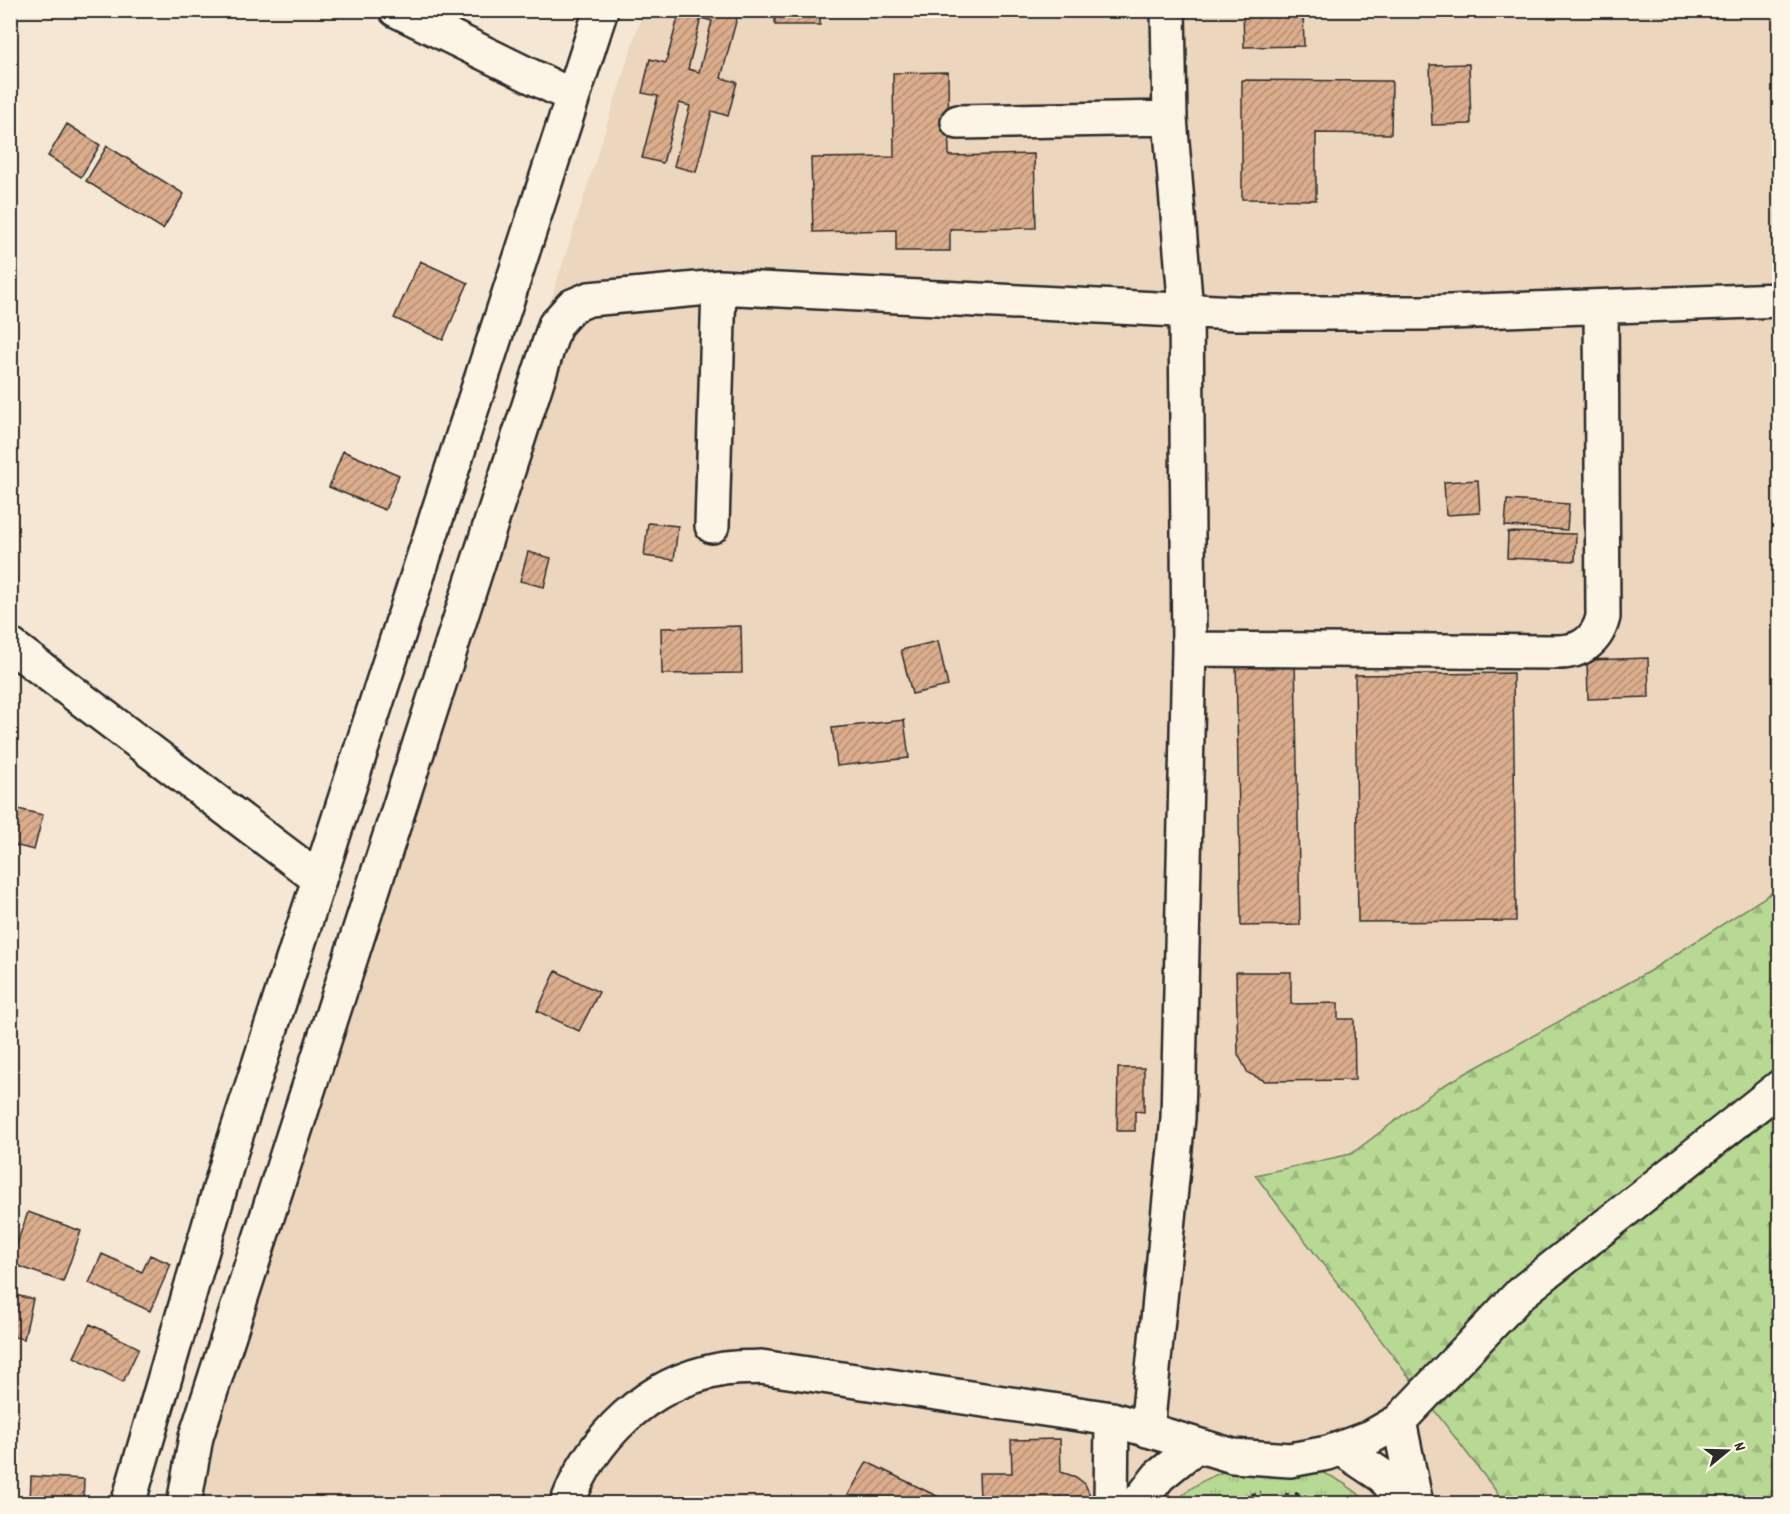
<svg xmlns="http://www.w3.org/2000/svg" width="1790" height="1514" viewBox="0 0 1790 1514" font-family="Dekko,sans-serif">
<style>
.built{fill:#edd6be}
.forest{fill:url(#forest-firs);stroke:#72825f;stroke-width:1.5}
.park{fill:url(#park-tufts);stroke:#72825f;stroke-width:1.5}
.building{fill:url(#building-hatch);stroke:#2b2b2b;stroke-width:1.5;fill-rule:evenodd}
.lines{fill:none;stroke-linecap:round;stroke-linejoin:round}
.minor-casing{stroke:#2b2b2b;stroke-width:38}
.path{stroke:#2b2b2b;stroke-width:4;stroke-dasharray:4.5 4.5;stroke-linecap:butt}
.minor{stroke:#fcf5e5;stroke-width:33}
</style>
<defs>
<pattern id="forest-firs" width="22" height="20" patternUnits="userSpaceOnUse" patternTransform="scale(1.5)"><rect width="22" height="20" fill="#b8d993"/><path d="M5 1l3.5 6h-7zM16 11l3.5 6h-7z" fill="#9eba7f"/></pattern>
<pattern id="park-tufts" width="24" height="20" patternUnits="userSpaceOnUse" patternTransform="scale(1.5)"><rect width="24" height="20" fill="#b8d993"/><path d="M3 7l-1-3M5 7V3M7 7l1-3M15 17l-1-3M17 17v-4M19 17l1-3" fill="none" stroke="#9eba7f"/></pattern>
<pattern id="building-hatch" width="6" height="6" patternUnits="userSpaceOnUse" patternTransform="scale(1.5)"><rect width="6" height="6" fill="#dbad8d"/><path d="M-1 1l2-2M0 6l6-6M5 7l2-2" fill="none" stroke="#b28d73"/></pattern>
</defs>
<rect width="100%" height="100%" fill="#f5e7d3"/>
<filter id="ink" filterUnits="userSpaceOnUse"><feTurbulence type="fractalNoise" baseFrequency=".0167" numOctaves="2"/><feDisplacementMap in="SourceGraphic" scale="12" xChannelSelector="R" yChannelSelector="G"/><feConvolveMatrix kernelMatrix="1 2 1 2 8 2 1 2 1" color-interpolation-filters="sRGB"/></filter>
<g filter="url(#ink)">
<path class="built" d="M643 11H1779V888L1648 972 1439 1088 1351 1154 1255 1175 1505 1503 168 1504Z"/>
<path class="forest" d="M1779 888V1503H1505L1255 1175 1351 1154 1439 1088 1648 972Z"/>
<path class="park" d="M1262 1461C1310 1466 1333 1470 1369 1503L1174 1504C1197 1477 1230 1469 1262 1461Z"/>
<path class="building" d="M680 10H739L721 78 737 82 728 116 712 111 696 172 674 166 690 106 679 103 663 163 642 158 658 96 642 93 650 59 666 63ZM701 18 712 21 699 72 688 69Z
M775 10H820V25H775Z
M1243 10H1303L1304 46 1244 47Z
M1469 64 1471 124 1432 125 1430 65Z
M948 72 949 156 1034 154 1036 228 950 229V251H896V230L813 232 811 158 894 157 893 73Z
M1242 80 1392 81 1391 134 1316 133V200L1242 199Z
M67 124 100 145 81 177 48 156Z
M107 146 184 194 163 229 86 181Z
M420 261 468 283 443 340 394 318Z
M343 451 399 475 385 510 329 487Z
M1478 480 1480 513 1446 515 1444 482Z
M1507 500 1569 504 1567 530 1505 526Z
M648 523 678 526 674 560 644 556Z
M1508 532 1576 534 1575 561 1507 558Z
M528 552 551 558 544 587 520 581Z
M741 626 742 673 662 674 661 628Z
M938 641 948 686 912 694 901 650Z
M1295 658 1300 925 1241 926 1236 659Z
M1648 658 1649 697 1588 699 1587 660Z
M1513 673 1516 921 1358 922 1355 675Z
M904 720 909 758 837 766 832 728Z
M10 807 43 815 34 850 10 844Z
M556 971 599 992 579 1031 537 1011Z
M1236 972H1291V1004L1338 1003V1019H1354L1355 1080 1265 1081 1248 1073 1238 1054Z
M1118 1068H1144V1112L1135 1111V1131H1117Z
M28 1212 81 1231 63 1282 10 1263Z
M102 1254 142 1272 150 1255 171 1264 150 1311 89 1283Z
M10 1294 33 1299 24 1339 10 1336Z
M90 1324 139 1348 123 1382 74 1357Z
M1060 1439 1061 1472 1076 1477 1085 1484 1094 1504H1013V1500H980L979 1473H1012L1011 1440Z
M867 1462 953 1504H843Z
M31 1476 84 1479 83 1504H30Z"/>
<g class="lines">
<g class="minor-casing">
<path id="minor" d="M396 10 572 96
M958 122 1170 118
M712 526 719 287
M10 645 319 879
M1189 649 1558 652C1581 652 1597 641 1603 617L1601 307
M1399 1421 1416 1504
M1147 1430 1178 1118 1189 649 1186 311 1170 118 1168 10
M1342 1449 1384 1477 1405 1504
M128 1504 230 1154 601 10
M184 1504 196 1437 555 325 572 306 589 299 719 287 1236 313H1422L1780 300
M567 1504C592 1437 647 1383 719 1370 733 1367 747 1368 761 1367L1112 1419 1233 1456 1290 1460 1328 1453 1371 1437 1399 1421 1521 1293 1780 1087
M1111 1504 1112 1419
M1137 1504 1159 1476 1196 1446"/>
</g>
<path class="path" d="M1295 1493 1325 1504
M1226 1504 1261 1492
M1286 1504 1287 1493"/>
<use href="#minor" class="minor"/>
</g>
</g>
<rect width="1790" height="1514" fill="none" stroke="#fcf5e5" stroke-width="36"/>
<rect x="18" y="18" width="1754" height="1478" fill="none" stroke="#2b2b2b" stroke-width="2" filter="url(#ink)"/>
<g transform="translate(1727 1451) rotate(71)" stroke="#fcf5e5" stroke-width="4.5" paint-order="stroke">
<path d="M0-4.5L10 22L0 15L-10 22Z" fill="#2b2b2b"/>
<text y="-9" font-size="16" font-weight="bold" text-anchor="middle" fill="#2b2b2b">N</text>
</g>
</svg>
